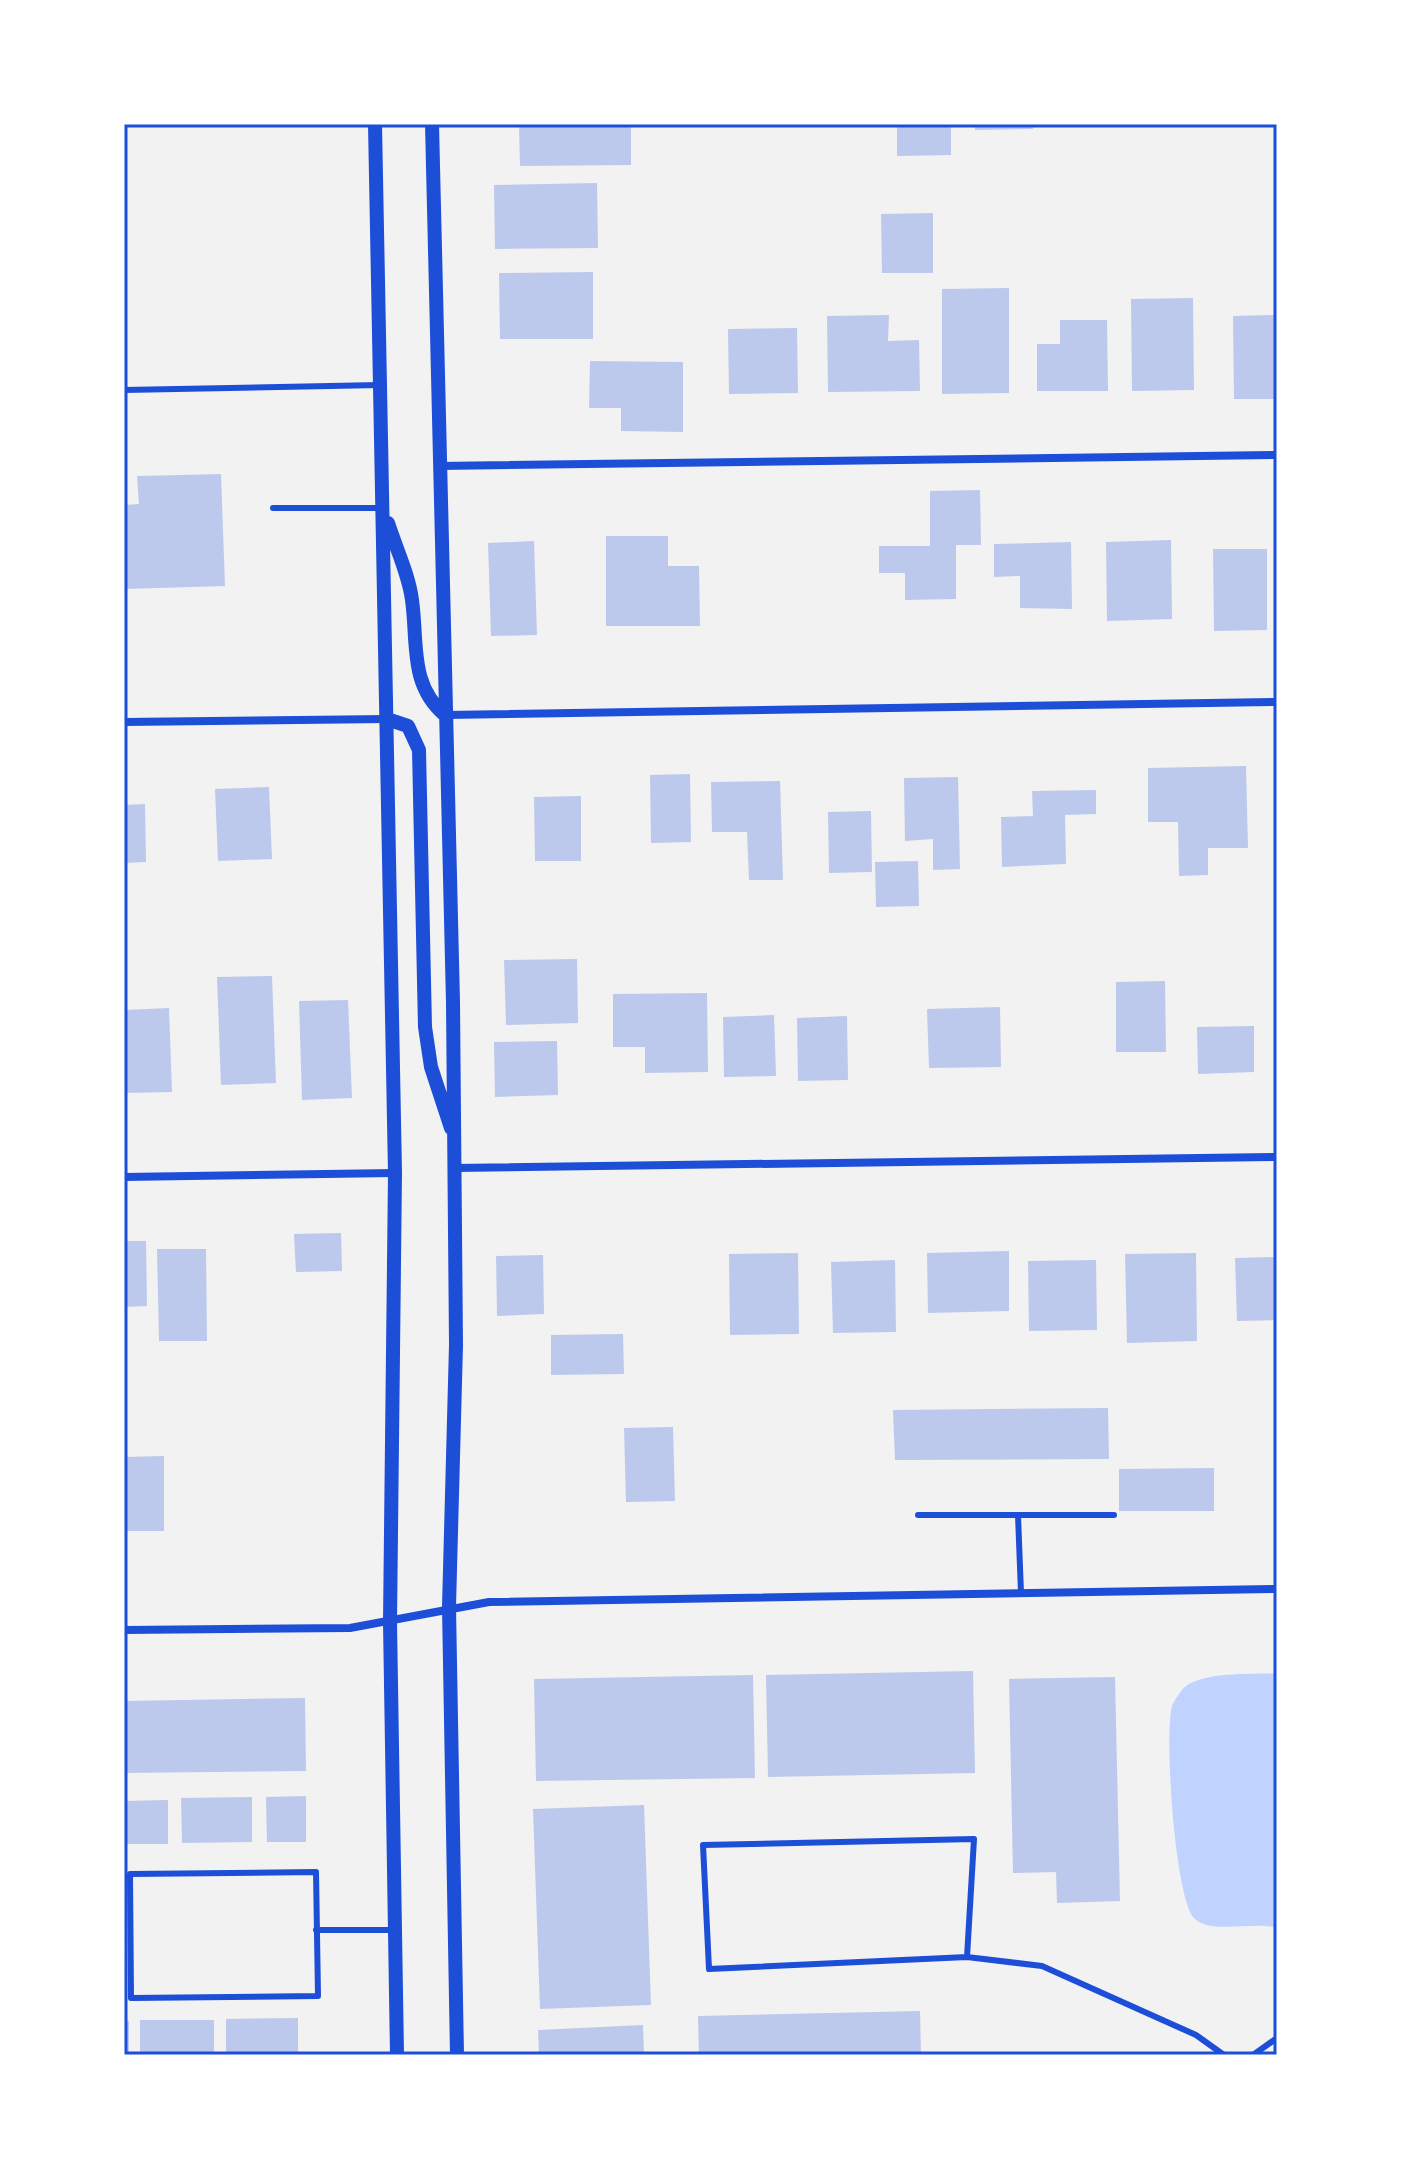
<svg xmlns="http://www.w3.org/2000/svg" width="1401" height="2179" viewBox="0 0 1401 2179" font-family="'Zilla Slab',serif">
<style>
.water{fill:#bfd3fe}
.building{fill:#bdc9ec}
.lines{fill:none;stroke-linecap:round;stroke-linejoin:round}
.service{stroke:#1d4ed8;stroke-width:6}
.minor{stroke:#1d4ed8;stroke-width:8}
.tertiary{stroke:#1d4ed8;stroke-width:14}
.neatline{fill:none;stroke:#1d4ed8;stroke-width:3}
</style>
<rect width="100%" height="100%" fill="#f2f2f2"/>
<path class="water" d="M1277 1673V1928C1253 1921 1210 1935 1194 1918 1175 1897 1164 1736 1172 1706 1174 1701 1181 1690 1186 1686 1208 1671 1252 1675 1277 1673Z"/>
<path class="building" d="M519 124H631V165L520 166Z
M897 124H951V155L897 156Z
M975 124H1033V129L975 130Z
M597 183 598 248 495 249 494 185Z
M933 213V273H882L881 214Z
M593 272V339H500L499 273Z
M1009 288V393L942 394V289Z
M1193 298 1194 390 1132 391 1131 299Z
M889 315 888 341 919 340 920 391 828 392 827 316Z
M1277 315V399H1234L1233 316Z
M1060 320H1107L1108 391H1037V344H1060Z
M797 328 798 393 729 394 728 329Z
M590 361 683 362V432L621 431V408H589Z
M221 474 225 586 124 589V505L139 504 137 476Z
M980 490 981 545H956V599L905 600V573H879V546H930V491Z
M606 536H668V566H699L700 626H606Z
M1171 540 1172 619 1107 621 1106 542Z
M534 541 537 635 491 636 488 543Z
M1071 542 1072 609 1020 608V576L994 577V544Z
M1213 549H1267V630L1214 631Z
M1246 766 1248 848H1208V875L1179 876 1178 822H1148V768Z
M690 774 691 842 651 843 650 775Z
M958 777 960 869 933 870V839L905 841 904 778Z
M780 781 783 880H749L747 832H712L711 782Z
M269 787 272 859 218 861 215 789Z
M1096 790V814L1065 815 1066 864 1002 867 1001 817 1033 816 1032 791Z
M581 796V861H535L534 797Z
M145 804 146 862 124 863V805Z
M871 811 872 872 829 873 828 812Z
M918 861 919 906 876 907 875 862Z
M577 959 578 1023 506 1025 504 960Z
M272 976 276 1083 221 1085 217 977Z
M1165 981 1166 1052H1116V982Z
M707 993 708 1072 645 1073V1047H613V994Z
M348 1000 352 1098 302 1100 299 1001Z
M1000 1007 1001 1067 929 1068 927 1009Z
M169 1008 172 1092 124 1093V1010Z
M774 1015 776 1076 724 1077 723 1017Z
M847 1016 848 1080 798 1081 797 1018Z
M1254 1026V1072L1198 1074 1197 1027Z
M557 1041 558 1095 495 1097 494 1042Z
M341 1233 342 1271 296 1272 294 1234Z
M124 1241H146L147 1306 124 1307Z
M157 1249H206L207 1341H159Z
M1009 1251V1311L928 1313 927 1253Z
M798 1253 799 1334 730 1335 729 1254Z
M1196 1253 1197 1341 1127 1343 1125 1254Z
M543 1255 544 1314 497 1316 496 1256Z
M1277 1257V1320L1237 1321 1235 1258Z
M895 1260 896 1332 833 1333 831 1262Z
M1096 1260 1097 1330 1029 1331 1028 1261Z
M623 1334 624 1374 551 1375V1335Z
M1108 1408 1109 1459 895 1460 893 1410Z
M673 1427 675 1501 626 1502 624 1428Z
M164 1456V1531H124V1457Z
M1214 1468V1511H1119V1469Z
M973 1671 975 1773 768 1777 766 1675Z
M753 1675 755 1778 536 1781 534 1679Z
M1115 1677 1120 1901 1057 1903 1056 1872 1013 1873 1009 1679Z
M305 1698 306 1771 124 1773V1701Z
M306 1796V1842H267L266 1797Z
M252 1797V1842L182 1843 181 1798Z
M168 1800V1844H124V1801Z
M644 1805 651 2005 540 2009 533 1809Z
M920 2011 921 2055H699L698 2016Z
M298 2018V2055H226V2019Z
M140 2020H214V2055H140Z
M124 2021H129V2055H124Z
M643 2025 644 2055H539L538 2030Z"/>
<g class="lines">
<path class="service" d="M124 390 380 385
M273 508H383
M918 1515H1114
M1018 1515 1021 1593
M316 1872 318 1996 131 1998 130 1874Z
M316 1930H393
M967 1957 974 1839 703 1845 709 1969 967 1957 1042 1966 1196 2035 1224 2055
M1253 2055 1277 2038"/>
<path class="minor" d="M439 466 1277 455
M446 715 1277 702
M124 722 387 719
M454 1168 1277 1157
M124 1177 395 1173
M124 1630 350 1628 489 1602 1277 1589"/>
<path class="tertiary" d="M375 124 395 1173 390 1622 397 2055
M432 124 453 1002 456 1345 449 1607 457 2055
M388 523C396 548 409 575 412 600 418 642 409 685 445 715
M387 719 408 726 419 750 425 1027 431 1067 451 1128"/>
</g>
<rect width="1401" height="2179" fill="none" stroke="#ffffff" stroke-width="252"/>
<rect x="126" y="126" width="1149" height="1927" class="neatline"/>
</svg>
